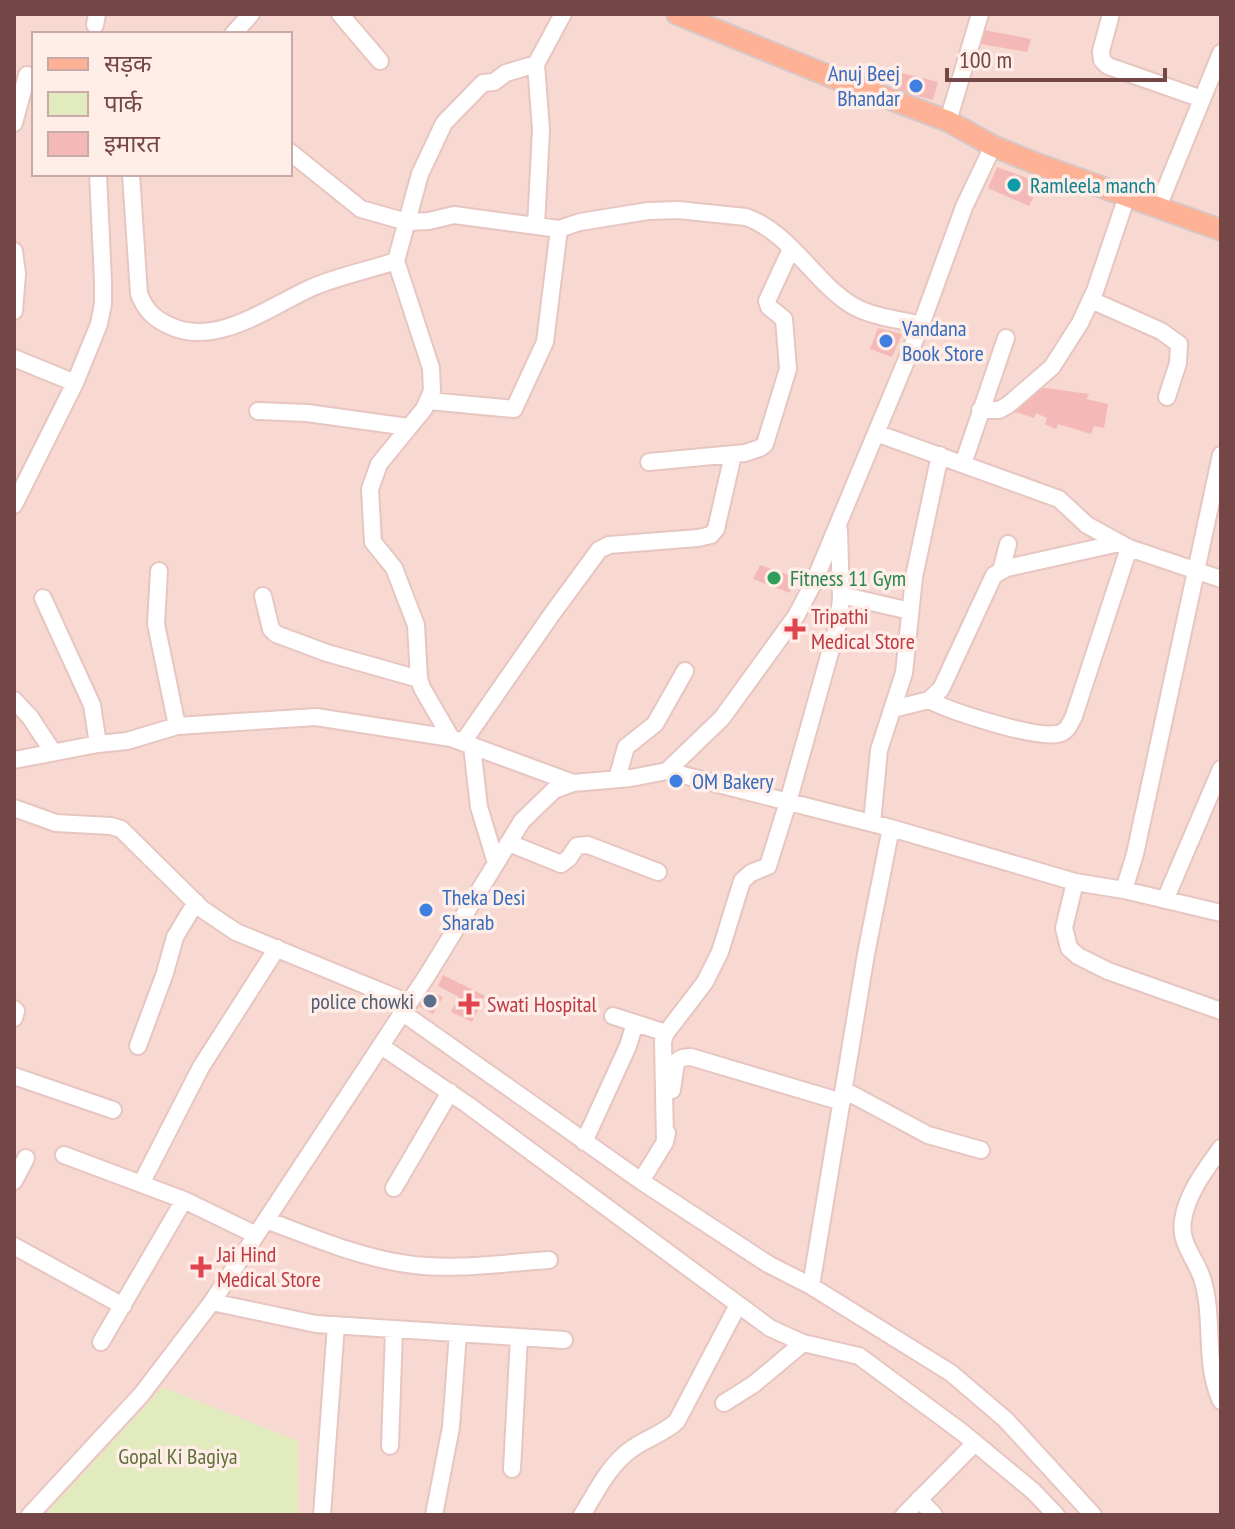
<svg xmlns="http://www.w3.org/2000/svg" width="1235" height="1529" viewBox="0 0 1235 1529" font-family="'PT Sans Narrow','Noto Sans Devanagari',sans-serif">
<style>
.residential{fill:#f7d9d1;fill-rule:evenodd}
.green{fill:#e1ebbe}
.building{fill:#f4b8b6}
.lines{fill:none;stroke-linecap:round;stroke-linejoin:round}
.minor-casing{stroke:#e7c5c1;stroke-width:20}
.major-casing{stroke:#d6c8c8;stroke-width:24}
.minor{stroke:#fff;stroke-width:16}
.major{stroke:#ffb195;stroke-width:20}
.shop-dot{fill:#3f7fe0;stroke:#ffede7;stroke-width:3}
.culture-dot{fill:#0f9aa8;stroke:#ffede7;stroke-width:3}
.leisure-dot{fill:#2e9e5b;stroke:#ffede7;stroke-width:3}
.health-dot{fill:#e0444e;stroke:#ffede7;stroke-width:3}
.service-dot{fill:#5c6f8a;stroke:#ffede7;stroke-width:3}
.labels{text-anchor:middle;stroke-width:7;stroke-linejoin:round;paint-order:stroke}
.shop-label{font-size:22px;fill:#366cbe;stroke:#ffede7;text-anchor:start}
.culture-label{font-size:22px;fill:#0d838f;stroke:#ffede7;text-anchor:start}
.leisure-label{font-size:22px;fill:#27864d;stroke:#ffede7;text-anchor:start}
.health-label{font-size:22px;fill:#be3a42;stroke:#ffede7;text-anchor:start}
.service-label{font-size:22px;fill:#4e5e75;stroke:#ffede7;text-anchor:end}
.park-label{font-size:22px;fill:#5d7038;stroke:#ffede7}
</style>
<rect width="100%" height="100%" fill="#fde7e0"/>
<path class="residential" d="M14 14H1221V1515H14ZM34 34H290V174H34Z"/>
<path class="green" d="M163 1387 298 1441V1515H45Z"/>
<path class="building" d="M979 29 1031 39 1027 52 976 43Z
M898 72 938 82 933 100 895 90Z
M997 167 1041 183 1029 206 988 188Z
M878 328 902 334 892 357 870 349Z
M1038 387 1089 394 1086 399 1108 404 1104 428 1094 426 1091 434 1058 424 1056 429 1045 424 1047 418 1036 413 1034 418 1013 411 1019 408 1025 394 1031 397Z
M760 565 795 577 790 593 753 579Z
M443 975 485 996 472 1022 451 1012 459 997 438 986Z
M428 990 443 997 433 1014 417 1005Z"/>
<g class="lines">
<g class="minor-casing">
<path id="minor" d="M340 14 380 61
M1111 14 1101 51 1102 60 1108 66 1202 99
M95 25 97 14
M233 34 251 14
M948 121 980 14
M14 123 27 75
M290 152 361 209 407 222 429 221 454 215 559 229 580 222 648 211 678 210 746 217C789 232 813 280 850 304 870 317 898 319 921 325
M131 174 139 294C145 309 153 318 168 325 216 349 270 306 313 287 339 276 369 270 396 261
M1158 207 1221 53
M536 226 541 130 536 64 563 14
M14 251 17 274 14 311
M1091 300 1161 331 1179 344 1178 363 1167 397
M14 358 75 383
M429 401 514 409 545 342 559 229
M980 410H999L1008 405 1052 367 1080 323 1095 291 1127 196
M258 411 307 413 408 427
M876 433 1059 499 1087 525 1129 548 1221 579
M649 462 745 453 760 448 765 444 788 369 784 319 769 307 767 301 791 249
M963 464 1006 338
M14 505 75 383 99 324 103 304V281L98 174
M159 571 156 624 177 726
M1001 571 1008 544
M841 595 910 611
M263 596 271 629 276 634 327 653 419 679
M43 598 92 705 98 744
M14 700 30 717 53 752
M929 700C952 712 1033 738 1057 734 1067 733 1070 724 1074 716L1129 548
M893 709 929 700 941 689 994 575 1007 568 1119 543
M451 738 422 688 419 679 416 625 394 568 373 542 370 489 379 464 424 409 432 391 431 368 396 261 420 174 444 123 483 83 494 82 506 73 536 64
M463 742 552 614 599 550 609 545 698 538 711 535 716 529 733 455
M472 746 479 807 496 863
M14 760 98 744 127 741 177 726 316 717 451 738 573 783
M667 771 891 828 1075 882 1124 890 1221 913
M617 779 626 747 655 724 685 671
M14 808 56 823 111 826 121 829 202 909 236 932 409 1003
M872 823 879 750 904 673 914 577 940 455
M891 828 866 954 811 1286 951 1373 1006 1420 1093 1515
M509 843 561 864 569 858 577 846 588 845 658 872
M1075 882 1064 928 1069 948 1078 956 1108 971 1221 1011
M1124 890 1135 854 1221 455
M1165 900 1221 769
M14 1009 16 1011 14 1018
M403 1013 641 1181 768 1264 811 1286
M613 1016 666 1033
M138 1046 165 973 175 937 196 902
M381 1046 468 1105 770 1328 803 1343 859 1356 963 1433 1033 1491 1056 1515
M14 1076 113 1110
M672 1090 676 1062 682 1058 691 1057 842 1102
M844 1090 928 1135 981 1150
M584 1142 628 1046 635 1023
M665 1142 663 1041 666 1033 705 982 720 952 742 881 751 873 768 866 788 802 838 624 841 599 839 530
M1221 1148C1206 1169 1187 1193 1183 1220 1179 1243 1195 1257 1202 1278 1215 1318 1203 1362 1221 1401
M64 1155 184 1200 256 1235
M14 1181 26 1158
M641 1181 665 1142 667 1133
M141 1184 201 1067 277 948
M394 1188 450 1092
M266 1220C312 1237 358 1257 407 1264 453 1271 503 1263 549 1260
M14 1246 123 1306
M212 1302 316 1324 564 1340
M101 1342 184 1200
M724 1403 754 1384 803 1343
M390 1446 394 1329
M512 1469 519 1337
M919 1499 934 1515
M30 1515 141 1395 212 1302 428 974 522 821 554 790 573 783 631 778 667 771 722 718 796 616 814 582 921 325 964 207 993 146
M322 1515 336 1325
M434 1515 451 1427 458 1333
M582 1515C597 1491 609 1464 633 1448 647 1438 665 1433 677 1421L738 1305
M904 1515 975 1443"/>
</g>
<g class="major-casing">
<path id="major" d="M677 14 829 76 948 121 993 146 1032 162 1221 230"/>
</g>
<use href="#minor" class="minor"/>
<use href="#major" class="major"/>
</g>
<g class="shop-dot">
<circle cx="916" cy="86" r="8"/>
<circle cx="886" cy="341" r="8"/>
<circle cx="676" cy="781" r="8"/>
<circle cx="426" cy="910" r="8"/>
</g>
<circle class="culture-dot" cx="1014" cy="185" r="8"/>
<circle class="leisure-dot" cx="774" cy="578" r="8"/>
<g class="health-dot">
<path d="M791 617h8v8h8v8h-8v8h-8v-8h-8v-8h8z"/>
<path d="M465 992h8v8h8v8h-8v8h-8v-8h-8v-8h8z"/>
<path d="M197 1255h8v8h8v8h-8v8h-8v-8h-8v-8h8z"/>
</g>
<circle class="service-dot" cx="430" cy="1001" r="8"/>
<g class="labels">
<g class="shop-label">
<text x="900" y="81" text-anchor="end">Anuj Beej<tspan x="900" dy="25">Bhandar</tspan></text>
<text x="902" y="336">Vandana<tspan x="902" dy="25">Book Store</tspan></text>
<text x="692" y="789">OM Bakery</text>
<text x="442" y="905">Theka Desi<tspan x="442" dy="25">Sharab</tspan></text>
</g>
<g class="culture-label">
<text x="1030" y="193">Ramleela manch</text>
</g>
<g class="leisure-label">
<text x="790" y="586">Fitness 11 Gym</text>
</g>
<g class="health-label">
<text x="811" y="624">Tripathi<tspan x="811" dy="25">Medical Store</tspan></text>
<text x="487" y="1012">Swati Hospital</text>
<text x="217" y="1262">Jai Hind<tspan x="217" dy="25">Medical Store</tspan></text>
</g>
<g class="service-label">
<text x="414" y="1009">police chowki</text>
</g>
<g class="park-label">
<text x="178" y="1464">Gopal Ki Bagiya</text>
</g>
</g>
<rect width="1235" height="1529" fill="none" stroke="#754646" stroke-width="32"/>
<rect x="32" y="32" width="260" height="144" fill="#ffede7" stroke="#c8aaa7" stroke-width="2"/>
<rect x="48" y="58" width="40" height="12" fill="#ffb195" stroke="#c8aaa7" stroke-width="2"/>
<text x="104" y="72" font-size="24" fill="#754646">सड़क</text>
<rect x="48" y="92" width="40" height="24" fill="#e1ebbe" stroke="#c8aaa7" stroke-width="2"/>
<text x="104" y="112" font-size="24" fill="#754646">पार्क</text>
<rect x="48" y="132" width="40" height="24" fill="#f4b8b6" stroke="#c8aaa7" stroke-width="2"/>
<text x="104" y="152" font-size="24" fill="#754646">इमारत</text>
<path d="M947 68v12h218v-12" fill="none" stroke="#754646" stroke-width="4"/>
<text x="959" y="68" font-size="24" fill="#754646" stroke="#ffede7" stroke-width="6" paint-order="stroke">100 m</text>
</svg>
